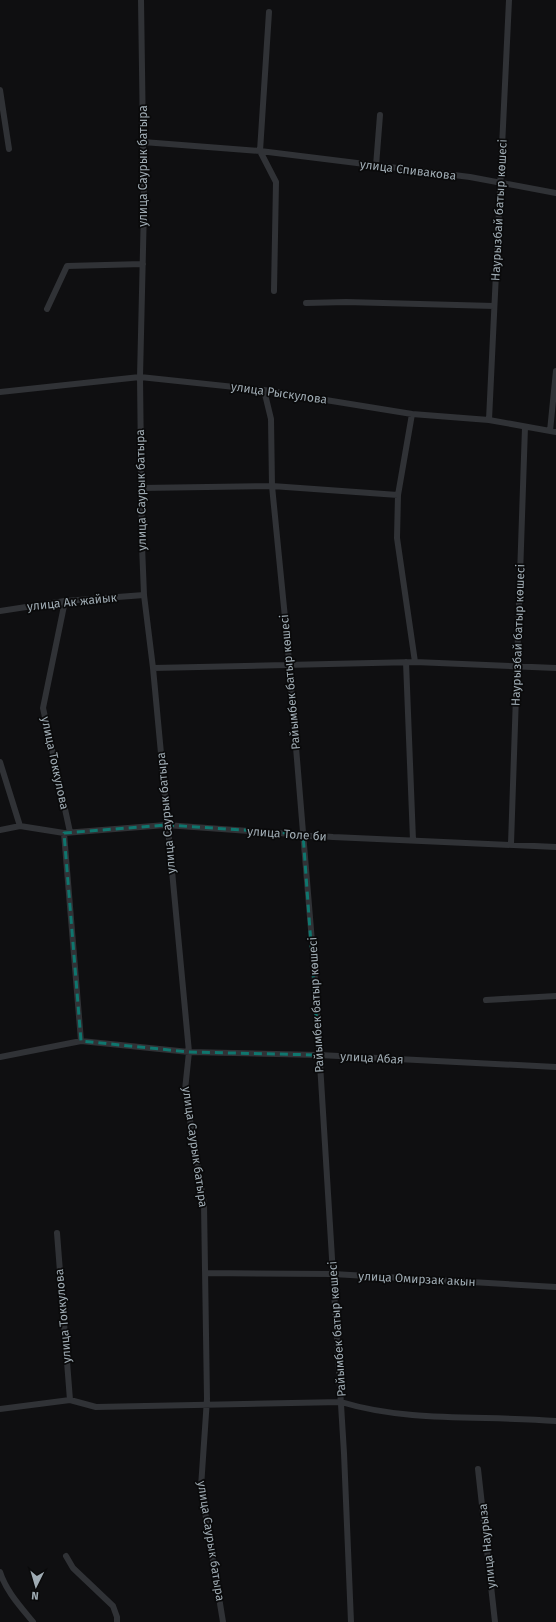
<svg xmlns="http://www.w3.org/2000/svg" width="556" height="1622" viewBox="0 0 556 1622" font-family="'Fira Sans',sans-serif">
<style>
.lines{fill:none;stroke-linecap:round;stroke-linejoin:round}
.minor{stroke:#303236;stroke-width:6}
.marked{fill:none;stroke:#0f766e;stroke-width:3;stroke-dasharray:8 5;stroke-linejoin:round}
.labels{text-anchor:middle;stroke-width:3.5;stroke-linejoin:round;paint-order:stroke}
.street-label{font-size:12px;fill:#9fabb3;stroke:#0a0a0b}
</style>
<rect width="100%" height="100%" fill="#0f0f11"/>
<g class="lines">
<path class="minor" d="M141 0 144 207 140 377 142 545 144 595 153 668 189 1052 185 1090 204 1204 207 1399 201 1487 223 1622
M269 12 260 151 470 177 556 193
M0 90 9 149
M143 142 260 151 276 182 274 291
M376 166 380 115
M306 303 346 302 494 306
M47 309 67 266 143 264
M264 390 271 419 272 486 287 638 314 966 344 1453 351 1622
M0 392 140 377 264 390 412 414 489 420 556 432
M412 414 398 495 397 538 415 662
M489 420 509 0
M550 431 556 371
M141 488 272 486 398 495
M65 601 43 708 70 832
M0 611 65 601 144 595
M406 662 413 840
M153 668 415 662 556 668
M0 762 20 826
M0 830 20 826 64 833 166 825 333 837 556 847
M64 833 81 1041
M511 844 525 427
M486 1000 556 996
M0 1057 81 1041 189 1052 319 1055 556 1067
M57 1233 70 1400
M205 1273 333 1274 556 1287
M0 1409 70 1400 96 1407 341 1402C410 1423 485 1415 556 1421
M478 1469 495 1622
M66 1556 73 1568 113 1606 117 1617V1622
M0 1572C6 1591 20 1606 33 1622"/>
</g>
<path class="marked" d="M166 825 303 834 319 1055 189 1052 81 1041 64 833Z"/>
<g class="labels">
<g class="street-label">
<text transform="translate(143 166) rotate(-90)" y="4">улица Саурык батыра</text>
<text transform="translate(408 170) rotate(7)" y="4">улица Спивакова</text>
<text transform="translate(499 210) rotate(-87)" y="4">Наурызбай батыр көшесі</text>
<text transform="translate(279 393) rotate(8)" y="4">улица Рыскулова</text>
<text transform="translate(141 490) rotate(-91)" y="4">улица Саурык батыра</text>
<text transform="translate(72 602) rotate(-6)" y="4">улица Ак жайык</text>
<text transform="translate(518 635) rotate(-88)" y="4">Наурызбай батыр көшесі</text>
<text transform="translate(290 682) rotate(-95)" y="4">Райымбек батыр көшесі</text>
<text transform="translate(55 763) rotate(78)" y="4">улица Токкулова</text>
<text transform="translate(166 813) rotate(-95)" y="4">улица Саурык батыра</text>
<text transform="translate(287 834) rotate(4)" y="4">улица Толе би</text>
<text transform="translate(316 1005) rotate(-93)" y="4">Райымбек батыр көшесі</text>
<text transform="translate(372 1058) rotate(3)" y="4">улица Абая</text>
<text transform="translate(195 1147) rotate(82)" y="4">улица Саурык батыра</text>
<text transform="translate(417 1279) rotate(3)" y="4">улица Омирзак акын</text>
<text transform="translate(63 1316) rotate(-95)" y="4">улица Токкулова</text>
<text transform="translate(337 1329) rotate(-94)" y="4">Райымбек батыр көшесі</text>
<text transform="translate(211 1541) rotate(81)" y="4">улица Саурык батыра</text>
<text transform="translate(487 1546) rotate(-96)" y="4">улица Наурыза</text>
</g>
</g>
<g transform="translate(36 1586) rotate(185)" stroke="#0a0a0b" stroke-width="3" paint-order="stroke">
<path d="M0-3L7 15L0 10L-7 15Z" fill="#9fabb3"/>
<text y="-6" font-size="11" font-weight="bold" text-anchor="middle" fill="#9fabb3">N</text>
</g>
</svg>
